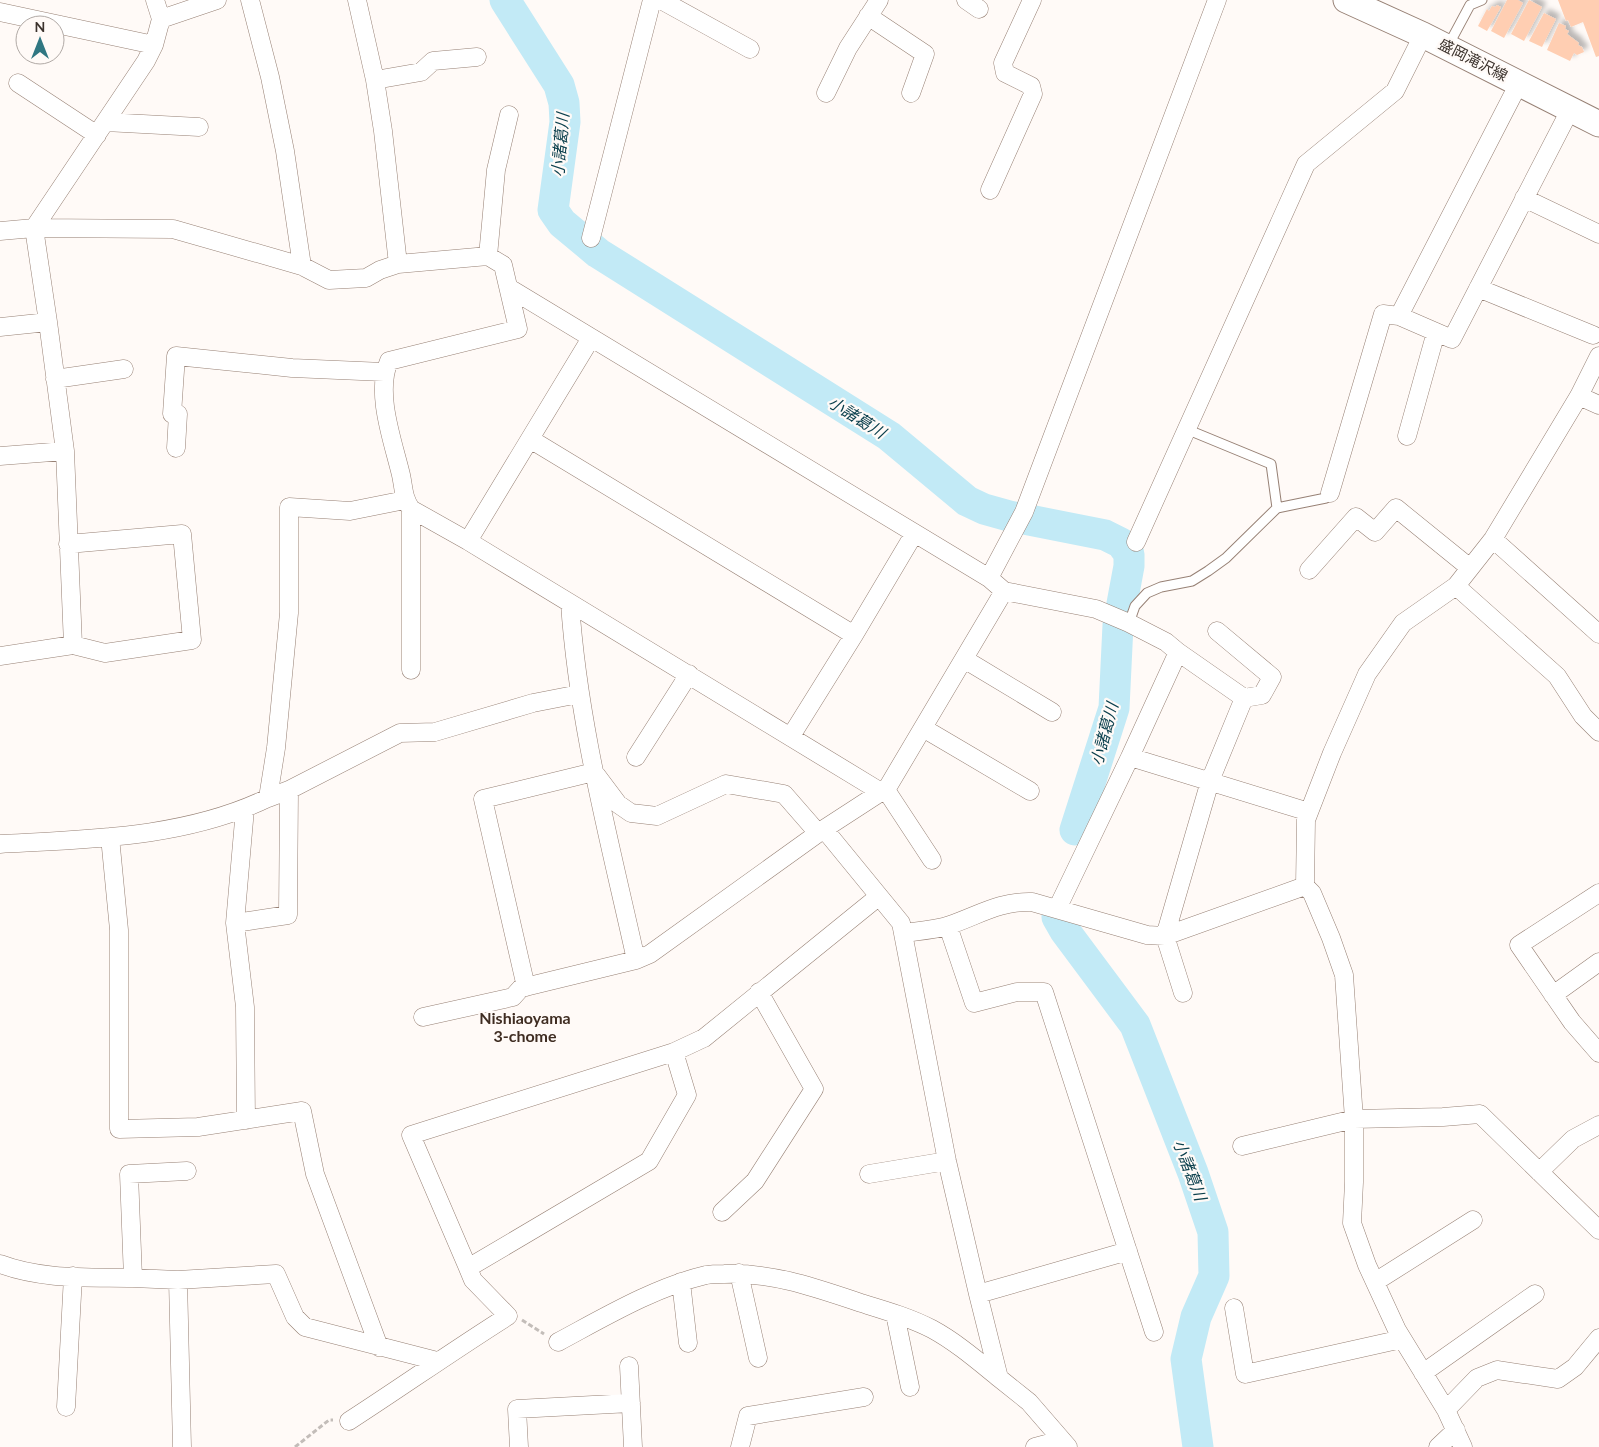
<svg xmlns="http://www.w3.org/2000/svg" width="1599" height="1447" viewBox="0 0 1599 1447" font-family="Lato,'Noto Sans JP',sans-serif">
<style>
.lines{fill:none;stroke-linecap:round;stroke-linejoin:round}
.river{stroke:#c2eaf6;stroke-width:31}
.building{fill:#ffceb2;filter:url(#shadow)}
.lane-casing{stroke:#978175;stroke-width:11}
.street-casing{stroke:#978175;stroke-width:19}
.secondary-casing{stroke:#978175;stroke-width:27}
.path{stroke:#c3bdb9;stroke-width:3;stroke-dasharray:5 2.5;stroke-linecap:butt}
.lane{stroke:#fff;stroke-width:9}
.street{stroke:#fff;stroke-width:18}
.secondary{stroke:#fff;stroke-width:25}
.labels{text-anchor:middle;stroke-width:4.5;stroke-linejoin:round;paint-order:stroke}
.street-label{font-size:15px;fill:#3c332d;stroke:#fffaf7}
.water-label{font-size:16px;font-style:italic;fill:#0b404d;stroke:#fffaf7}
.neighbourhood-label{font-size:16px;font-weight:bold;fill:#3f2d22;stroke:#fffaf7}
</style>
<defs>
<filter id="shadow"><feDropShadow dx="4.5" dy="-4.5" stdDeviation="2.5" flood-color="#0004"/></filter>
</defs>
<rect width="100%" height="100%" fill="#fffaf7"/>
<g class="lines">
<path class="river" d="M505 0 559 85 564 103 565 122 553 210 562 223 598 253 889 436 967 501 984 509 1009 516 1105 535 1121 543 1129 554V566L1118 625 1114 708 1075 830
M1057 917 1065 931 1135 1025 1193 1173 1213 1232 1214 1276 1196 1317 1186 1359 1198 1447"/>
</g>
<path class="building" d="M1507 0H1518L1523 3 1504 38 1491 31Z
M1529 0 1542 7 1524 41 1511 34Z
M1558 0H1599V56L1596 57 1583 22 1571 27 1568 20 1566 21Z
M1497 5 1501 7 1487 31 1478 26 1487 9 1489 11 1492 6 1495 7Z
M1544 13 1556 19 1542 47 1529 41Z
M1559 23 1566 26 1565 29 1569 31 1567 34 1579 43 1578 45 1582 47 1584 52 1577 55 1574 53 1570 61 1547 50Z"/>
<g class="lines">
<g class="lane-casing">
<path id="lane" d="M1448 46 1470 5 1482 0
M1277 508 1326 498 1330 493
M1129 623 1135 606 1147 593 1161 587 1192 581 1208 571 1226 558 1277 508 1271 464 1186 429"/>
</g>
<g class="street-casing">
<path id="street" d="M250 0 270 77 285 151 302 266
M357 0 375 80 383 131 398 264
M661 0 750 49
M966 0 979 9
M0 12 154 45
M868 16 925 54 911 93
M161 19 217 0
M375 80 421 72 433 61 477 57
M18 83 97 135
M826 93 848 48 879 0
M105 122 199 127
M990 190 1033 94 1031 86 1005 73 1003 63 1032 0
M1524 198 1599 234
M0 231 34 228 173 229 302 266 329 280 366 278 380 270 398 264 488 256 503 265 518 329 389 361C375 394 393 441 401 475 404 489 403 497 411 509L468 541 881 792
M591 238 652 0
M488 256 496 170 509 115
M509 288 989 578 1004 591 886 790 881 792 824 829 901 923 947 1161 978 1294 999 1378 1029 1402 1068 1447
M1478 288 1593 335
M1399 316 1519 83
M0 327 48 322
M55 379 124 369
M1579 396 1599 405
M1407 436 1436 332
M530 439 854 635
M176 448 178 414H172L176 356 292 368 384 372
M0 456 65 451
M1330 493 1383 314 1399 316 1452 339 1570 110
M411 509V670
M1493 539 1599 634
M468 541 591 338
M1136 542 1306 164 1395 91 1423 35
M1309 570 1356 517 1375 532 1396 508 1470 568
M989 578 1024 512 1217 0
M1456 586 1557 676 1583 716 1599 732
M1004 591 1096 609 1129 623 1166 642 1178 652 1130 757 1309 812
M570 603C578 724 610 842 636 960
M73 645 65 451 48 322 34 228 146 61 154 45 161 19 155 0
M1178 652 1244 698
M0 656 73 645 105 653 192 640 182 534 68 544
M964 659 1052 712
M923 728 1030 791
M791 736 854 635 914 534
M636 757 689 674
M886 790 932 860
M268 798 289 790 400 733 435 732 533 703 579 694
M245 809 235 923 245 1007 246 1120
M110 837 119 930V1129L198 1127 302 1111 315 1174 379 1347
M0 844C90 839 185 838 268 798L276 748 289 613V507L350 511 405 500
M1599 893 1519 945 1572 1022 1599 1053
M1057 909 1130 757
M235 923 288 915 289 790
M948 926 974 1003 1017 992H1044L1154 1332
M903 933C918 931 936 930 950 925 979 915 1000 901 1032 902L1147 935 1165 936 1305 886
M526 987 483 799 594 772 618 804 631 813 657 816 726 784 784 794 818 833
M1183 993 1165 936 1210 781 1244 698 1262 695 1272 677 1217 631
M1553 995 1599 962
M423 1017 513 997 521 988 636 960 650 954 824 829
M1242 1146 1354 1119 1443 1117 1480 1114 1599 1230
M187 1171 129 1174 133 1278 178 1280 276 1274 295 1317 305 1327 437 1361
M1539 1172 1573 1139 1599 1125
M869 1174 947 1161
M722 1212 755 1181 814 1089 759 992
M0 1264C42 1280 88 1277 133 1278
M468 1268 411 1135 674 1052
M739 1273 758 1358
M178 1280 182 1447
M681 1282 688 1343
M1375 1282 1473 1220
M978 1294 1128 1251
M1234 1308 1245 1374 1402 1339
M895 1314 910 1387
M558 1342C603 1318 655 1287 706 1275 712 1274 718 1274 724 1274 772 1272 816 1288 861 1303 884 1310 909 1317 932 1329 956 1342 978 1361 999 1378
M629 1366 633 1447
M1423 1373 1535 1294
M66 1407 73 1276
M1446 1410 1477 1378 1497 1370 1558 1379 1575 1367 1599 1338
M349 1421C403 1386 454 1350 508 1316L473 1280 468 1268 649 1161 687 1095 674 1052 704 1038 878 897
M519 1447 517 1409 631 1403
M740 1447 748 1416 864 1397
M1035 1447 1061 1440
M1438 1447 1456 1430
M1463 1447 1446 1410 1397 1330 1367 1265 1352 1223 1354 1182V1119L1344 975 1331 938 1312 893 1305 886 1306 820 1332 753 1367 674 1403 623 1456 586 1493 539 1579 396 1599 356"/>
</g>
<g class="secondary-casing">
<path id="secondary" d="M1346 0 1423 35 1599 124"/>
</g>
<path class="path" d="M522 1320 544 1334
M295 1447 329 1420H333"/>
<use href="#lane" class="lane"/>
<use href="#street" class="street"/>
<use href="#secondary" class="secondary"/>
</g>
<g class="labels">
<g class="street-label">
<text transform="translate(1473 60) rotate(27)" y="5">盛岡滝沢線</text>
</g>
<g class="water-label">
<text transform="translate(560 145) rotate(-85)" y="6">小諸葛川</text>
<text transform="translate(857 417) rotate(32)" y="6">小諸葛川</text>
<text transform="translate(1104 734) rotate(-75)" y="6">小諸葛川</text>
<text transform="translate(1190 1170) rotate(69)" y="6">小諸葛川</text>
</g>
<g class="neighbourhood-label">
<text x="525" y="1024">Nishiaoyama<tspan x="525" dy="18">3-chome</tspan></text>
</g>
</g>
<g transform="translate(40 40)"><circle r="24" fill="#fffaf7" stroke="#b1aaa6"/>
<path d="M0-4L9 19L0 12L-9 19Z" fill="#307782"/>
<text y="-8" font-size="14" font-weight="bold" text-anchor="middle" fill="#3c332d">N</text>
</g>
</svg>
